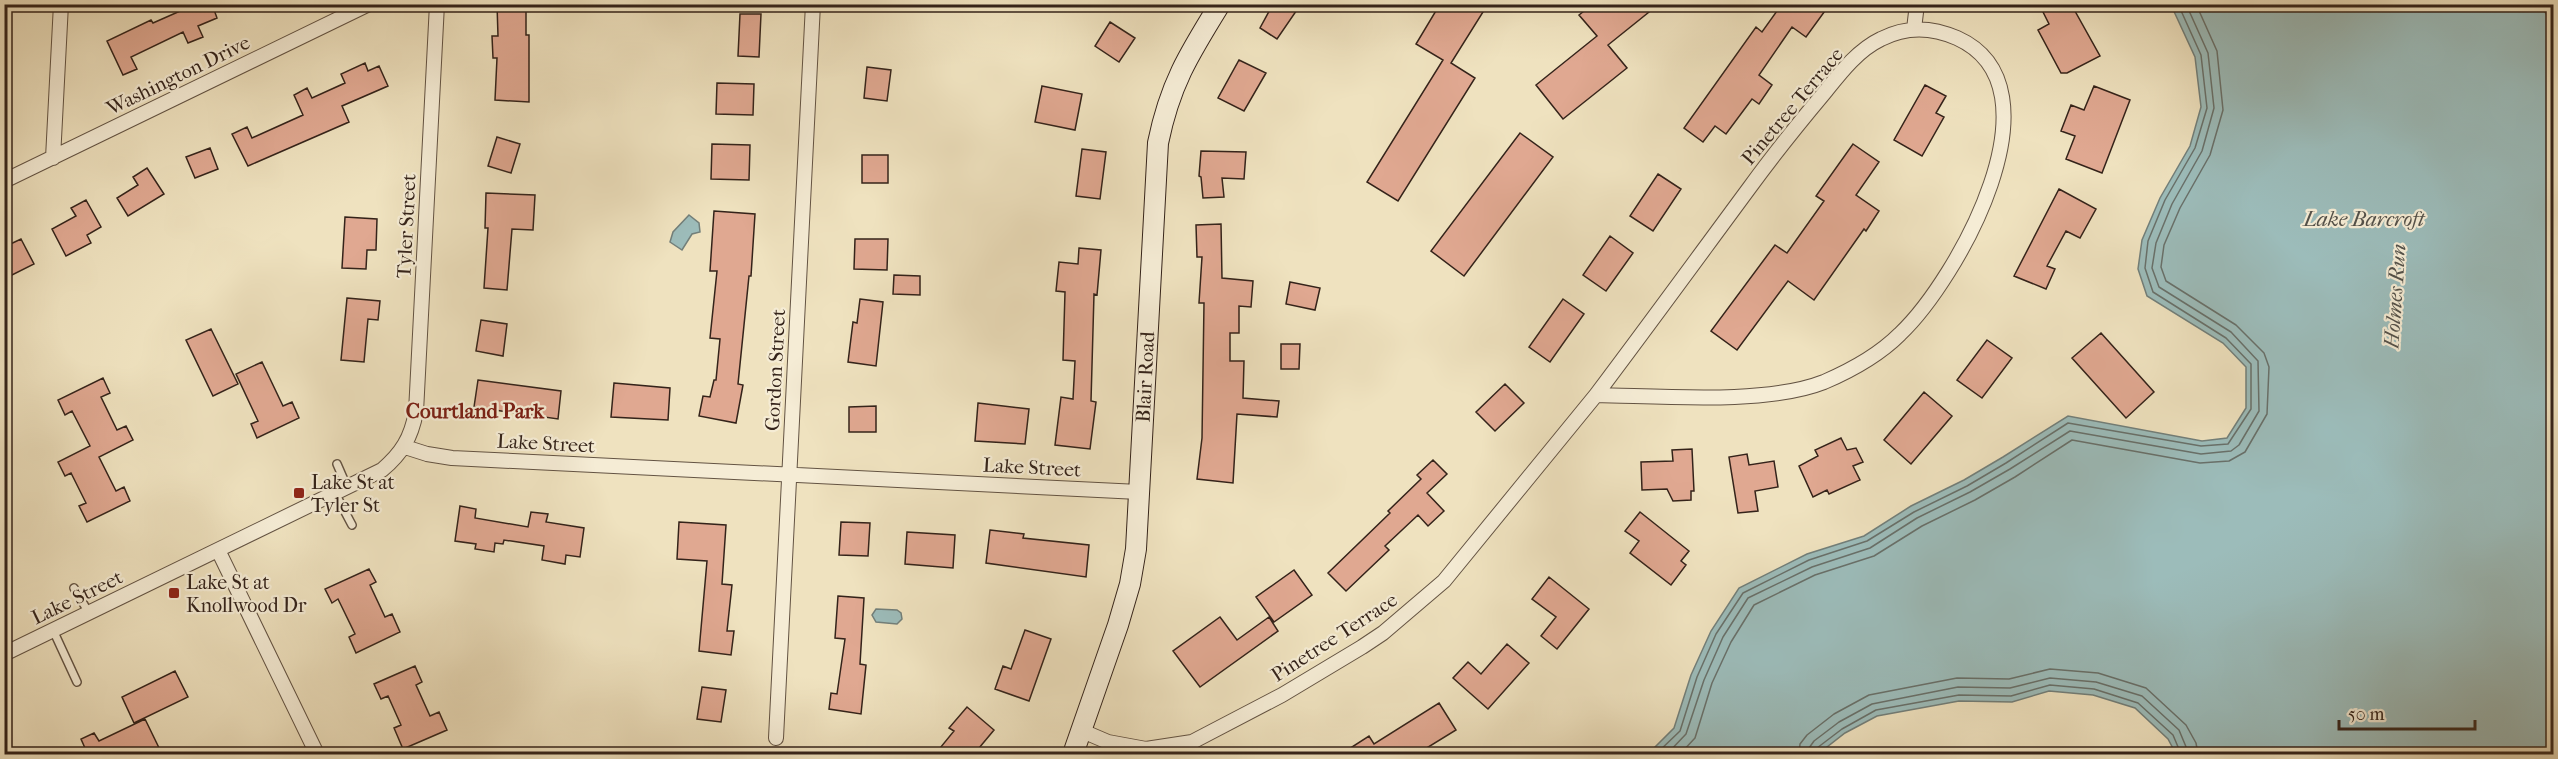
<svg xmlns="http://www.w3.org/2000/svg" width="2558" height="759" viewBox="0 0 2558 759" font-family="'IM FELL French Canon',serif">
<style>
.water{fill:#9cbcba;stroke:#727f7a;stroke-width:1.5}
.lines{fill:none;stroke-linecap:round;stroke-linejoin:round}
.shore{stroke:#68706a;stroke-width:1.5}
.building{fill:#e0a891;stroke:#34231a;stroke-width:1.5}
.lane-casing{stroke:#635343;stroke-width:10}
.street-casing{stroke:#635343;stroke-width:16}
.secondary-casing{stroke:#34231a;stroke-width:22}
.lane{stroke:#f5ecd5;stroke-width:7}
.street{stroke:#f5ecd5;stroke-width:14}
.secondary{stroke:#f5ecd5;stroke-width:20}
.poi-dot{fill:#8f2418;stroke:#f5ecd5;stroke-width:2}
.labels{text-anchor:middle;stroke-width:4.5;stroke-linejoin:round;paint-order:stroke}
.street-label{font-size:20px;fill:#34231a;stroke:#f5ecd5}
.poi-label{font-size:20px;fill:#34231a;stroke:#f5ecd5;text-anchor:start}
.water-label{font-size:21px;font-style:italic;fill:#53514a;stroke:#f5ecd5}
.neighbourhood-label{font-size:21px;font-weight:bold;fill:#7a1f14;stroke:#f5ecd5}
</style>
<rect width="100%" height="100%" fill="#efe2bf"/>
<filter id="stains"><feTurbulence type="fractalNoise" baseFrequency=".00333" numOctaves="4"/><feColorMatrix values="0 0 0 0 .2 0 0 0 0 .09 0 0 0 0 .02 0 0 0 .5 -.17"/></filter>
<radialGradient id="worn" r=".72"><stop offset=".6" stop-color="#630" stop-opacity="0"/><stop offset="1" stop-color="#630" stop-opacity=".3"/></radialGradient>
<path class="water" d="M2171 5H2540L2553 24V754H2176L2168 739 2135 708 2093 695 2049 691 2012 702 1959 701 1877 716 1845 733 1818 754H1648L1674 728 1691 675 1711 631 1739 588 1807 554 1864 536 1911 506 1964 480 2003 457 2068 416 2202 441 2227 438 2246 408V367L2223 343 2147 296 2138 269 2142 240 2160 198 2190 146 2201 107 2195 57Z
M689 215 699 223 700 232 692 234 682 250 670 242 673 232Z
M876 609 897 610 901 613 902 619 897 624 876 622 872 615Z"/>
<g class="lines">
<path class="shore" d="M1656 754 1680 731 1697 677 1716 634 1743 593 1809 560 1867 541 1914 512 1967 486 2006 463 2068 423 2201 446 2228 444 2251 409V364L2226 338 2153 292 2145 268 2148 241 2165 200 2195 148 2207 108 2201 55 2178 4
M1667 754 1686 734 1704 680 1723 637 1748 598 1812 567 1870 548 1917 518 1970 492 2010 469 2070 431 2201 454 2231 451 2239 445 2259 411 2258 361 2231 332 2159 287 2152 268 2156 243 2172 204 2202 151 2214 108 2208 53 2186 4
M1680 754 1695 738 1712 683 1731 642 1754 605 1815 575 1874 556 1922 526 1975 500 2015 477 2072 440 2200 463 2229 461 2245 452 2267 414 2269 367 2264 353 2236 325 2166 281 2161 267 2164 245 2180 208 2210 155 2223 110 2217 51 2196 4
M1799 754 1800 744 1807 735 1834 714 1869 695 1957 678 2009 679 2050 669 2098 673 2146 688 2186 725 2196 743 2198 754
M1808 754 1809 748 1814 741 1839 722 1872 704 1958 687 2010 688 2050 678 2096 682 2142 696 2179 730 2189 754
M1815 754 1817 748 1842 729 1876 710 1959 695 2011 696 2050 685 2094 689 2138 703 2173 735 2181 754"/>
</g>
<path class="building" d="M196 4H212L217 18 198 26 203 37 188 43 183 32 131 57 137 69 123 75 107 41 151 20 153 23Z
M497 4H526V35H529V102L495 100 497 58H493L492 36H498Z
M1273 4H1301L1277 39 1260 28Z
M1440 4H1488L1451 63 1475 78 1398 201 1367 182 1443 60 1416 44Z
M1593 4H1659L1608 45 1627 68 1563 119 1536 85 1597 36 1579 15Z
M1782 4H1830L1806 37 1792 27 1759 75 1772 85 1759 104 1752 99 1726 134 1715 126 1703 142 1684 128 1756 27 1762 32Z
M2039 4H2071L2100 56 2067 73H2061L2038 30 2049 24Z
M740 14H761L759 57 738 56Z
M1110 22 1135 38 1119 62 1095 46Z
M1239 60 1266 73 1244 111 1218 98Z
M365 63 368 71 379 66 388 86 342 106 349 122 248 166 232 134 247 127 252 138 303 115 294 95 307 88 312 98 345 83 341 74Z
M867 67 891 70 887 101 864 98Z
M717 83 754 84 753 115 716 114Z
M1925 85 1946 96 1936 113 1944 117 1922 156 1894 140Z
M1042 86 1082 94 1075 130 1035 122Z
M2094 86 2130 100 2102 173 2066 159 2075 136 2061 131 2071 105 2084 110Z
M1520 133 1553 157 1464 276 1431 251Z
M497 137 520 144 511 173 488 166Z
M712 144 750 145 749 180 711 179Z
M1853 144 1879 162 1856 195 1879 211 1866 231 1864 229 1814 300 1788 281 1737 350 1711 331 1775 245 1787 253 1824 201 1816 196Z
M210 148 218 169 195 178 186 157Z
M1082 149 1106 152 1100 199 1076 196Z
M1201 151 1246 152 1244 179 1222 178 1224 197 1203 198 1201 177 1199 176Z
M862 155H888V183H862Z
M147 168 164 194 128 216 117 198 138 185 133 177Z
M1658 174 1681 189 1653 231 1630 216Z
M2059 189 2096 209 2080 238 2066 231 2047 266 2055 269 2046 289 2014 276Z
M486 193 535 195 533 230 512 229 507 290 484 288 488 228H485Z
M86 200 101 227 87 235 91 243 66 256 52 229 76 216 71 208Z
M714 211 755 214 751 276H749L738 384 743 385 736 423 699 416 703 396 710 397 714 380H716L720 339 710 338 717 271H710Z
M345 217 377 219 376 250H367L366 269 342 268Z
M1221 224 1222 278 1253 281 1251 307 1239 306V333H1230V361H1244L1243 398 1279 401 1277 417 1237 414 1233 483 1197 479 1202 438 1204 303H1199L1202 257H1197L1196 225Z
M1610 236 1633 253 1606 291 1583 275Z
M21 239 34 264 4 279V247Z
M855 239H888L887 270 854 269Z
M1079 248 1101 250 1097 295 1094 294 1091 401 1096 402 1090 449 1055 445 1061 397 1073 399 1075 361 1063 360 1065 292 1056 291 1059 262 1078 264Z
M894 275 920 276V295L893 294Z
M1290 282 1320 288 1315 310 1286 304Z
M347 298 380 301 378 320 368 319 364 362 341 360Z
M860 299 883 302 876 366 848 362 853 322 857 323Z
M1563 299 1584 314 1550 362 1529 347Z
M481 320 507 324 503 356 476 351Z
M211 329 238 384 213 396 186 340Z
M2101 333 2154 392 2126 418 2072 358Z
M1987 340 2012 358 1982 398 1957 380Z
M1281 344H1300L1299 369H1281Z
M262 362 283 406 292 402 299 418 257 438 251 424 258 421 236 374Z
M103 378 110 393 101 397 117 430 126 426 133 440 99 457 116 491 124 487 130 501 87 522 79 506 86 503 71 473 65 476 58 462 90 446 72 411 65 415 58 400Z
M478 380 561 391 558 419 474 407Z
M614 383 670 388 668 420 611 417Z
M1505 384 1524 403 1495 431 1476 412Z
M1924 392 1952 416 1911 464 1884 440Z
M978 403 1029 409 1025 444 975 441Z
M876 406V432H849V407Z
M1841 438 1847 450 1856 448 1863 462 1853 466 1860 480 1829 494 1827 490 1813 497 1799 466 1818 456 1815 450Z
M1692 449 1694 491H1691V500L1673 501 1667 489 1642 490 1641 462 1673 461 1672 450Z
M1747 454 1749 465 1774 461 1778 487 1755 491 1758 511 1738 513 1729 457Z
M1433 460 1447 474 1427 493 1444 511 1428 526 1418 515 1385 546 1389 550 1346 591 1328 573 1390 513 1388 511 1421 479 1417 475Z
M460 506 476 509 475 518 528 527 531 512 548 514 546 522 584 528 580 557 566 555 565 564 542 560 544 546 504 540 503 544 495 543 494 552 475 549 476 544 455 541Z
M1640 512 1689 551 1681 561 1686 565 1671 585 1630 553 1639 541 1625 531Z
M679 522 726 525 722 584 732 585 727 631H734L731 655 699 651 707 561 677 559Z
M841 522 870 523 868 556 839 555Z
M990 530 1024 534 1023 538 1089 545 1086 577 986 563Z
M907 532 955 535 953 568 905 564Z
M369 569 376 582 370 585 385 617 392 614 400 632 356 653 349 637 355 634 338 599 332 603 325 589Z
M1294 570 1312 595 1274 622 1256 597Z
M1549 577 1589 609 1557 649 1541 636 1556 617 1532 599Z
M838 596 864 598 860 664 866 665 861 714 829 709 831 693 837 694 845 639 835 638Z
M1220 617 1237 640 1269 617 1278 631 1200 687 1173 651Z
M1025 630 1051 639 1029 701 995 689 1003 666 1011 669Z
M1507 644 1529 663 1488 709 1453 678 1468 662 1481 674Z
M415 666 422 682 416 685 430 716 439 712 447 730 403 749 394 728 401 725 388 696 381 699 374 684Z
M175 671 188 697 134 723 122 697Z
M702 687 726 690 721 722 697 719Z
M1439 703 1456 730 1417 754H1341L1369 736 1374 744Z
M967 707 994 730 974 754H948L940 748 954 731 949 728Z
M145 719 162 754H71L85 748 81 739 94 733 99 741Z"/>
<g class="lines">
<g class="lane-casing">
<path id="lane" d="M337 464 347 487
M335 493 352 525
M74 588 89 613
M53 630 77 682"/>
</g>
<g class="street-casing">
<path id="street" d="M1914 29 1917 4
M53 158 61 4
M4 181 369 4
M405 447 427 454 452 458 1139 492
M218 550 317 754
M4 654 382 470C402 453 411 438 416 412L437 4
M1080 730 1108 742 1146 749 1192 742 1282 695 1362 647 1383 633 1444 581 1596 395C1660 396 1766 405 1824 382 1852 370 1879 355 1900 334 1957 280 2066 87 1957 38 1932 27 1906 26 1881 39 1858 50 1841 72 1825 92 1799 123 1774 154 1750 187 1699 256 1648 326 1596 395
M776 738 813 4"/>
</g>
<g class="secondary-casing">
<path id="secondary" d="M1073 754 1118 625 1130 584 1136 549 1158 143C1170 84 1189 54 1220 4"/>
</g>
<use href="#lane" class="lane"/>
<use href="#street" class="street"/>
<use href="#secondary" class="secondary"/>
</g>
<g class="poi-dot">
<rect x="293" y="487" width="12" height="12" rx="3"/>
<rect x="168" y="587" width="12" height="12" rx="3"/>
</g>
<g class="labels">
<g class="street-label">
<text transform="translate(178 75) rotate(-26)" y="7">Washington Drive</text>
<text transform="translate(1792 106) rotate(-50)" y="7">Pinetree Terrace</text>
<text transform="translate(406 226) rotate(-87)" y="7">Tyler Street</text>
<text transform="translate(775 370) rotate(-87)" y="7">Gordon Street</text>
<text transform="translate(1145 377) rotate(-87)" y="7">Blair Road</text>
<text transform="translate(546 443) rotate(3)" y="7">Lake Street</text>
<text transform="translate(1032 467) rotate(3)" y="7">Lake Street</text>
<text transform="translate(77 597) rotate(-26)" y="7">Lake Street</text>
<text transform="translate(1334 637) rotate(-33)" y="7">Pinetree Terrace</text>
</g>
<g class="poi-label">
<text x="311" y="489">Lake St at<tspan x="311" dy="23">Tyler St</tspan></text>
<text x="186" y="589">Lake St at<tspan x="186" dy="23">Knollwood Dr</tspan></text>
</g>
<g class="water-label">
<text x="2364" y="226">Lake Barcroft</text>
<text transform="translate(2395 296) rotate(-86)" y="7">Holmes Run</text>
</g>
<g class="neighbourhood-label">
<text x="475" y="418">Courtland Park</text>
</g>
</g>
<rect width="2558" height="759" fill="none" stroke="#efe2bf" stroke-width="24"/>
<rect x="6" y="6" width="2546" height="747" fill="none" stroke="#34231a" stroke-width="3"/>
<rect x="12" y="12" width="2534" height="735" fill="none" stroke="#34231a" stroke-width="1.5"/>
<path d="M2339 720v9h136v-9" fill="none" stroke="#34231a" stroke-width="3"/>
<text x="2348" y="720" font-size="18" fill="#34231a" stroke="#f5ecd5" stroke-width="4.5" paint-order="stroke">50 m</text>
<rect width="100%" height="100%" filter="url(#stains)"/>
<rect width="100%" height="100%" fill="url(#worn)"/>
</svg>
